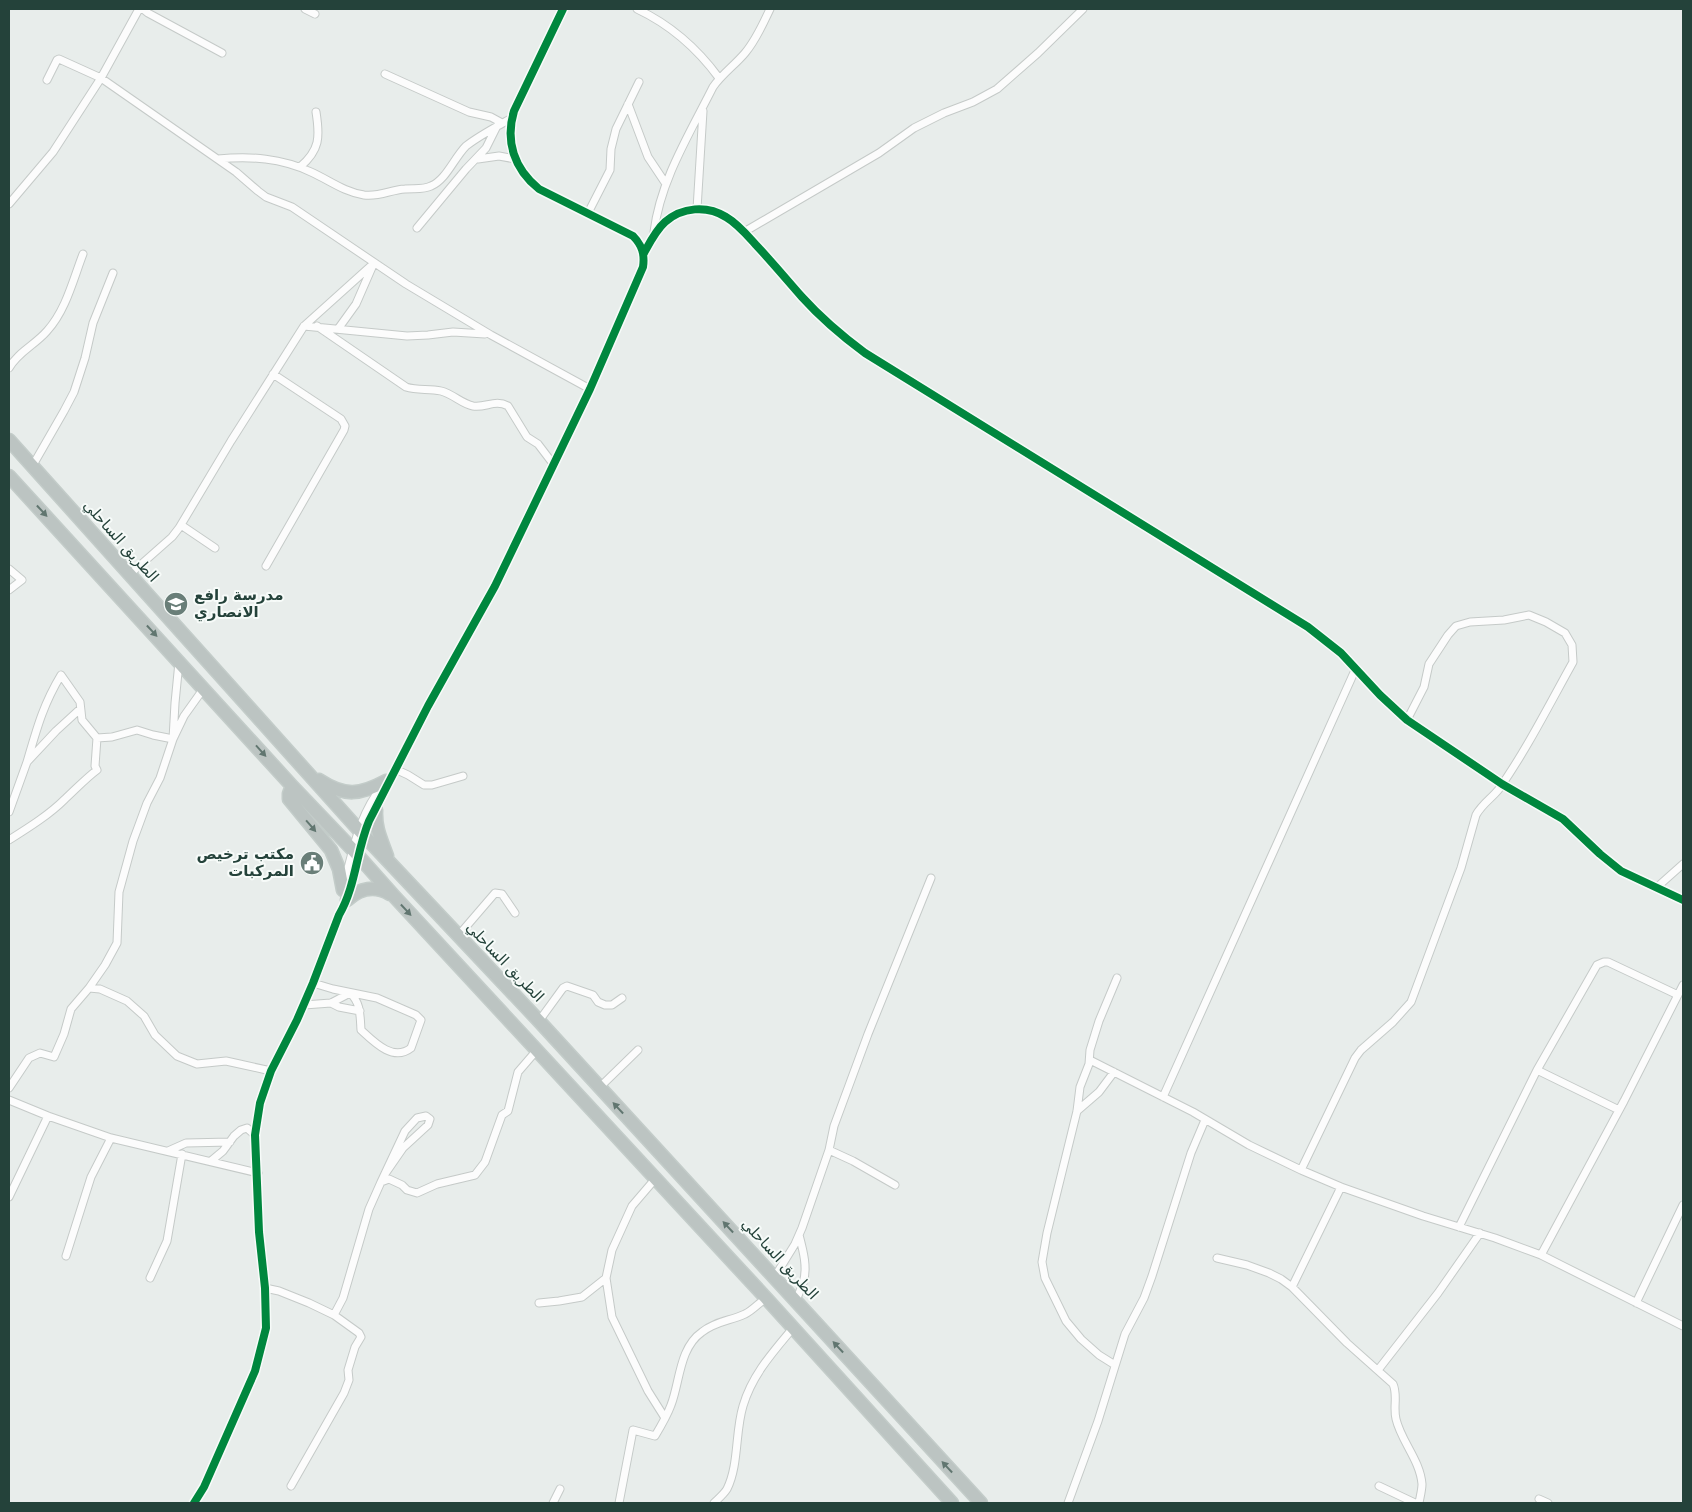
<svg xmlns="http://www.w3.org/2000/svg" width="1692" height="1512" viewBox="0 0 1692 1512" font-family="'DejaVu Sans','Noto Sans Arabic',sans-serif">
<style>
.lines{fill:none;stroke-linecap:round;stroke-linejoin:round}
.street-casing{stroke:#c5cac8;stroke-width:9}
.highway-casing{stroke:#c3ccc9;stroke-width:15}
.street{stroke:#fcfcfc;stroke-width:7}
.highway{stroke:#bcc4c2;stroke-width:12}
.cycleway-casing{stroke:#f7fbf9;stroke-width:11}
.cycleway{stroke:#00873e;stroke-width:8}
.oneway{fill:#617670}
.labels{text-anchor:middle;stroke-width:4;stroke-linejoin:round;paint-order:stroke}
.street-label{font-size:15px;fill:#24423a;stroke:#f7fbf9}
.poi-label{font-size:15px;font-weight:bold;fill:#24423a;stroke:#f7fbf9;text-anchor:start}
</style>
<rect width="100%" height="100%" fill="#e8edeb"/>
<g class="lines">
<g class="street-casing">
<path id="street" d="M143 9 148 13 222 53
M305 9 315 14
M637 9C671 25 697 48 719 78
M385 74 469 112 491 117 502 123
M47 80 57 60 59 59 101 78 236 172 258 191 266 197 292 207 406 284 491 335 590 389
M628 104 648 157 666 184
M218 159C251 156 281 158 311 172 329 180 344 192 364 195 380 197 390 190 405 189 414 188 423 190 431 186 446 180 454 158 466 146 480 135 496 127 512 118
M478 159 499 156 515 159
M300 167C320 150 320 137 316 112
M9 204 53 152 101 78 139 9
M697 209 703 111
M588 213 610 170 611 149 616 129 639 82
M417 228 466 169 486 148 497 126
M654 232C660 181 690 133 713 87 722 74 735 65 745 53 756 40 763 24 770 9
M744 232 879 153 914 128 944 113 973 102 997 89 1038 53 1083 9
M644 253C650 242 656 230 665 222 682 207 707 205 726 217 738 224 747 235 756 245 772 262 787 280 802 297 821 318 842 336 865 353L1308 627 1341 653 1380 695 1407 720 1502 784 1563 819 1600 854 1621 871 1683 900
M304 326 407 336 428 335 453 332 485 334
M317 326 406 387C418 391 429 388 441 391 453 394 462 404 473 406 486 408 495 399 508 406L527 437 538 444 554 465
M338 329 356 304 373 265
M9 368C18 352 35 345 47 331 66 310 73 280 83 254
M33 465 64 411 74 392 85 358 93 323 113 273
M181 525 215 548
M266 566 344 430 345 426 341 419 273 374
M9 569 22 580 9 590
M129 575 172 537 179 528 231 441 304 326 374 263
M27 762C37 728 43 705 61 675L80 702 82 720 97 738
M395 769 408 775 424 785H432L463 776
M9 812 27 762 56 731 80 709
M9 840C28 828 49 815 65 799 76 789 85 779 97 770L95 766 97 738 112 737 137 730 153 735 173 739 175 703 179 662
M344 883C354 847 359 815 383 785
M1656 888 1683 864
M458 936 495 893 502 894 515 913
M89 988 105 965 117 943 119 892 133 841 147 803 160 778 173 739 184 716 204 688
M331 1003 339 1007 360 1011
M304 1005 331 1003 350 993C361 1003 360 1016 361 1030 374 1042 393 1062 411 1048L421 1020 416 1015 377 998 333 989 313 983
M539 1021 563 988 567 986 593 995 598 1002 605 1005H612L622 998
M1090 1060 1193 1112 1249 1145 1301 1170 1341 1187 1423 1216 1495 1238 1541 1255 1683 1326
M1537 1070 1619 1110
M600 1087 638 1050
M9 1088 29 1058 40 1053 54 1057 64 1034 71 1009 89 988 100 989 127 1001 144 1016 155 1035 177 1056 197 1064 226 1061 271 1071
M1163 1097 1356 668
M9 1100 48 1116 111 1138 258 1173
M1077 1111 1099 1092 1114 1072
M829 1150 853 1161 895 1185
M168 1151 186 1143 230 1142
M211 1161 223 1151 234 1136 241 1130 247 1128 255 1135
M1301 1170 1355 1058 1361 1050 1393 1022 1411 1002 1461 868 1476 815C1482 804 1492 798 1499 789 1527 749 1549 705 1573 662L1572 645 1565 633 1546 622 1529 615 1504 620 1470 622 1456 626 1448 635 1429 664 1424 687 1407 720
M381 1182 405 1131 417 1118 426 1116 430 1119 428 1125 403 1148 385 1174
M9 1197 48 1116
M1459 1227 1537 1070 1597 965 1604 962H1608L1678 995
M1541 1255 1624 1101 1683 985
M66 1256 91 1177 111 1138
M1217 1258 1247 1265 1269 1273 1281 1279 1292 1287 1347 1343 1393 1384C1398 1395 1393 1407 1396 1419 1401 1441 1420 1460 1422 1484 1422 1490 1420 1497 1419 1503
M150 1278 167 1241 182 1154
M606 1278 612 1317 648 1391 665 1418
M774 1278 795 1244 802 1228 829 1150 834 1126 868 1034 931 878
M1292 1287 1341 1187
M265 1288 279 1291 309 1303 334 1315 359 1333 361 1337 355 1347 348 1370 349 1380 344 1393 291 1486
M796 1301C798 1295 801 1289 803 1283 808 1268 803 1250 799 1235
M539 1303 559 1301 582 1297 606 1278 612 1250 632 1206 656 1178
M1636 1303 1683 1205
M334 1315 343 1298 369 1209 381 1182 389 1179 402 1185 407 1190 417 1193 437 1184 475 1175 485 1162 502 1115 508 1111 518 1072 537 1050
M1115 1365 1099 1355 1081 1339 1066 1321 1045 1278 1042 1262 1047 1233 1077 1111 1080 1087 1089 1064 1090 1050 1099 1021 1117 978
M1378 1370 1438 1293 1480 1233
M1379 1486 1415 1503
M1539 1499 1548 1503
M194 1503 204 1487 255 1371 266 1328 265 1288 259 1232 255 1135 260 1103 271 1071 297 1020 313 983 339 915C356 886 356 852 369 821L428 706 495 586 590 389 643 267C645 254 642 245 633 236L539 189C514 169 505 141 514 111L563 9
M553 1503 560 1489
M619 1503 633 1430 655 1436C661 1426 667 1416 671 1405 680 1382 679 1348 702 1332 716 1321 730 1321 745 1314 752 1311 759 1303 766 1298
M714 1503C718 1499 724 1494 727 1489 739 1465 735 1432 743 1406 752 1375 773 1352 793 1328
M1068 1503 1098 1421 1125 1334 1144 1298 1152 1276 1191 1153 1205 1120"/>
</g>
<g class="highway-casing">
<path id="highway" d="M9 440 358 829 539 1021 981 1503
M9 476 292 786 353 850 393 895 766 1298 952 1503
M319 780C345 797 360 795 386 781
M292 786 289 794V799L331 850 339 869 343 890
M376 810C375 828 381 839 387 856
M347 900C360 888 375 885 390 894"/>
</g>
<use href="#street" class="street"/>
<use href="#highway" class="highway"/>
<g class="cycleway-casing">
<path id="cycleway" d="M644 253C650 242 656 230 665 222 682 207 707 205 726 217 738 224 747 235 756 245 772 262 787 280 802 297 821 318 842 336 865 353L1308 627 1341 653 1380 695 1407 720 1502 784 1563 819 1600 854 1621 871 1683 900
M194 1503 204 1487 255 1371 266 1328 265 1288 259 1232 255 1135 260 1103 271 1071 297 1020 313 983 339 915C356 886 356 852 369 821L428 706 495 586 590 389 643 267C645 254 642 245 633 236L539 189C514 169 505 141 514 111L563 9"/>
</g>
<use href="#cycleway" class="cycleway"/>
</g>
<defs><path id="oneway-solid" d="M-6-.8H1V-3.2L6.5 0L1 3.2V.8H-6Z" transform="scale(1.25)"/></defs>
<g class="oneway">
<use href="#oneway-solid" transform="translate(42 511) rotate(47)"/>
<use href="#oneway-solid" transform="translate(152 631) rotate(47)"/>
<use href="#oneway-solid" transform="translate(261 751) rotate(48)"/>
<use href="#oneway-solid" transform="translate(311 826) rotate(49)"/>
<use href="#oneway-solid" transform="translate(406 910) rotate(47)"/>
<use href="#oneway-solid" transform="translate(618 1108) rotate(-133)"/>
<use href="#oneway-solid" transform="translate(728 1227) rotate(-133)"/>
<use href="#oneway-solid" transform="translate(838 1347) rotate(-133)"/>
<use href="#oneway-solid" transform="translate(947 1467) rotate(-133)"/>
</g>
<defs>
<g id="school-disc" transform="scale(1.25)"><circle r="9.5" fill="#697e78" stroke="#f7fbf9"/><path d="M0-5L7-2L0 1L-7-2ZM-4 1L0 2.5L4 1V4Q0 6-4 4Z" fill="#fff"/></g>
<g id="civic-disc" transform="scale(1.25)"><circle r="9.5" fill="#697e78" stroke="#f7fbf9"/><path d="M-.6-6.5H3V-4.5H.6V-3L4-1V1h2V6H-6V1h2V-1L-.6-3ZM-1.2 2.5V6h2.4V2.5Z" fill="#fff"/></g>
</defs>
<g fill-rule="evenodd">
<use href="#school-disc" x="176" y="604"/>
<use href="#civic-disc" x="312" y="863"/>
</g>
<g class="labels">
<g class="street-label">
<text transform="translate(121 541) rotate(48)" y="5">الطريق الساحلي</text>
<text transform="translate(505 962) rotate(46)" y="5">الطريق الساحلي</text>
<text transform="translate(780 1259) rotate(47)" y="5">الطريق الساحلي</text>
</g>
<g class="poi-label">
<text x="194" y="600">مدرسة رافع<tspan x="194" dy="17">الانصاري</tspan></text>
<text x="294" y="859" text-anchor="end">مكتب ترخيص<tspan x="294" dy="17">المركبات</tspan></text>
</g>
</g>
<rect width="1692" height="1512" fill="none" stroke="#24423a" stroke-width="20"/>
</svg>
